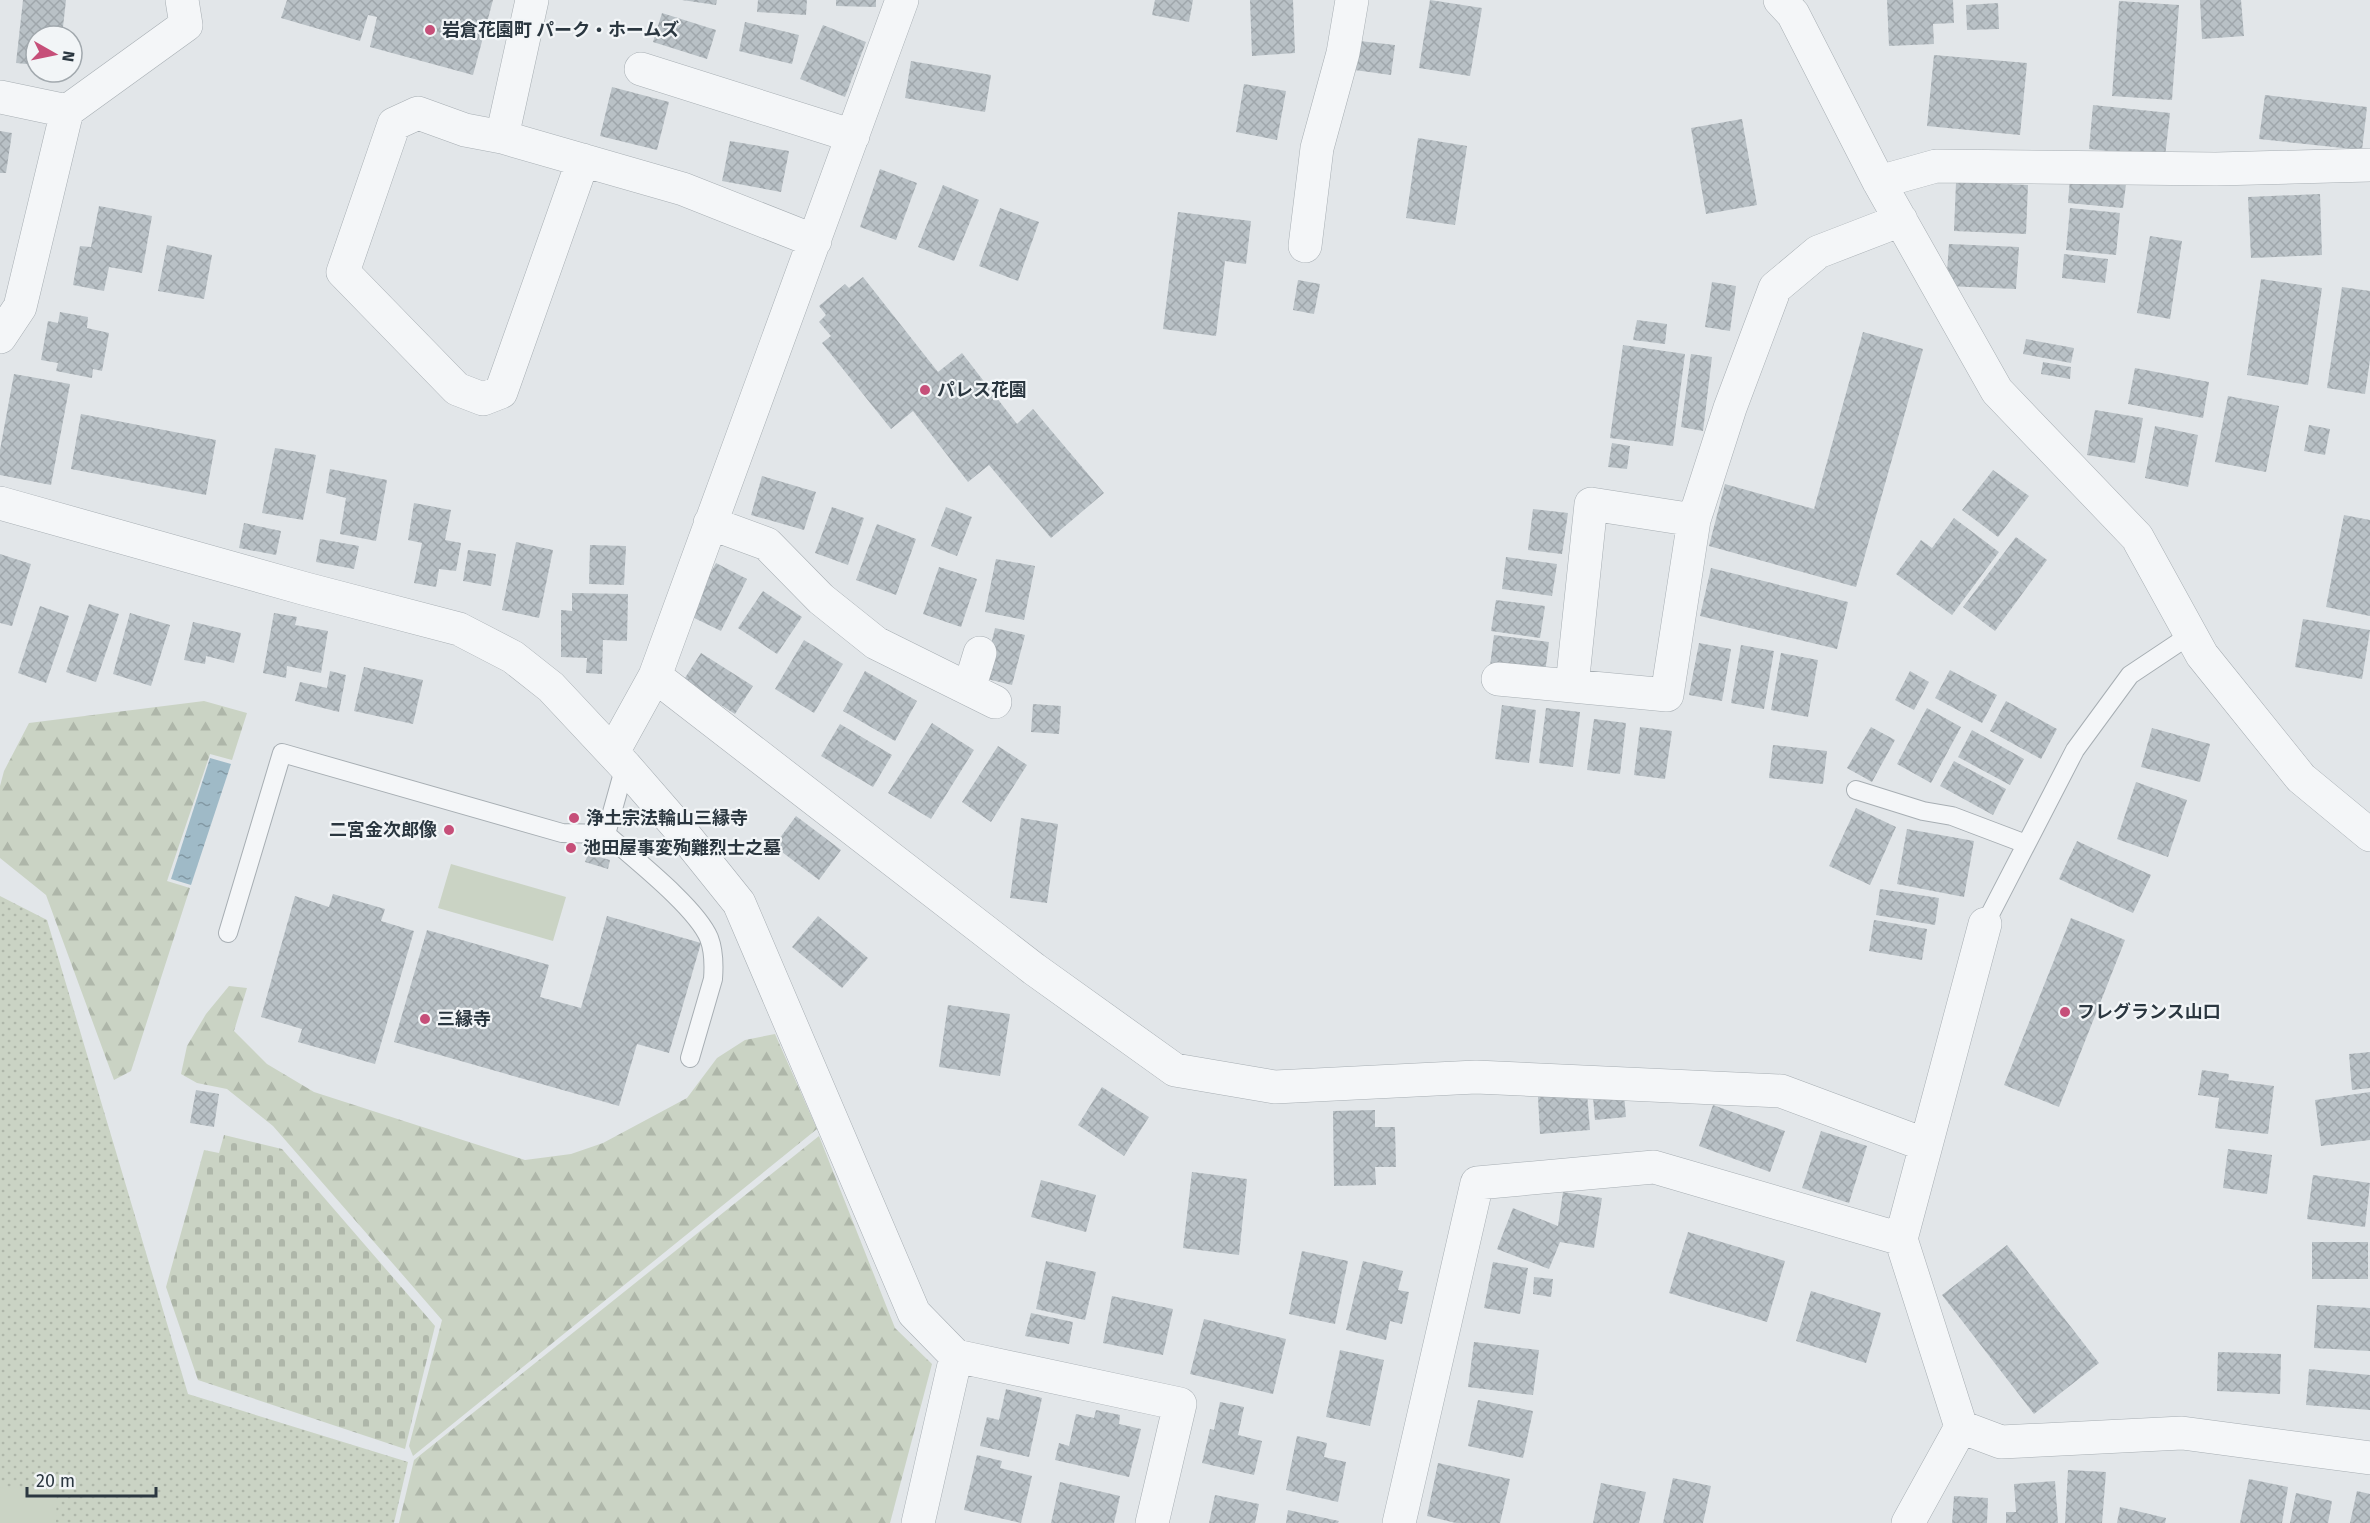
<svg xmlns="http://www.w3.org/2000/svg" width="2370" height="1523" viewBox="0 0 2370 1523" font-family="'Fira Sans','Noto Sans JP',sans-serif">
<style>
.grass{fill:url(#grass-dots)}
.forest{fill:url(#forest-firs)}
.cemetery{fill:url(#cemetery-stones)}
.garden{fill:#cad3c4}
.water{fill:url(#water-ripples)}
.building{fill:url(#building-cross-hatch)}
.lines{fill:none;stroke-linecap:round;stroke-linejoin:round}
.service-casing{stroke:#a7aeb3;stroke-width:20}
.minor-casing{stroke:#a7aeb3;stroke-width:34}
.service{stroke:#f4f6f8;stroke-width:18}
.minor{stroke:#f4f6f8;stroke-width:33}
.poi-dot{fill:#c64f79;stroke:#f2f5f7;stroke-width:2}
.labels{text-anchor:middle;stroke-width:4.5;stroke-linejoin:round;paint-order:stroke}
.poi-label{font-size:18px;font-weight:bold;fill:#2b3740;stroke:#f2f5f7;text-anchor:start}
</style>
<defs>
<pattern id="grass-dots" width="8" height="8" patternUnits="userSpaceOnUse" patternTransform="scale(1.5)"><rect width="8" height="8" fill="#cad3c4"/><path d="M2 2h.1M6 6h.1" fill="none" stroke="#aeb6a9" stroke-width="1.8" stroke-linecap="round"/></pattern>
<pattern id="forest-firs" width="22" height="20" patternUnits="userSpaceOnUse" patternTransform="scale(1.5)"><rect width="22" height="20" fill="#cad3c4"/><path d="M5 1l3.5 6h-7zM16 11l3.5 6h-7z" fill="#aeb6a9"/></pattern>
<pattern id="cemetery-stones" width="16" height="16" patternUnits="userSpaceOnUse" patternTransform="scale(1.5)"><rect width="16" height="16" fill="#cad3c4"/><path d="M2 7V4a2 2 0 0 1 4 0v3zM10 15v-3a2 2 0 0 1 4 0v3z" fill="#aeb6a9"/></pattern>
<pattern id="water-ripples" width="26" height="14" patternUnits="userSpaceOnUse" patternTransform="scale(1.5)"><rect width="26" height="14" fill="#9fbac7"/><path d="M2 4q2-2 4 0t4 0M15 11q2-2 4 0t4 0" fill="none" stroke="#8298a3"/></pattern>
<pattern id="building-cross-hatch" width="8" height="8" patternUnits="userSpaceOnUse" patternTransform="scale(1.5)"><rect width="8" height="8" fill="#b9c1c6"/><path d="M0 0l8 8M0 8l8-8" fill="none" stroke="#9fa6ab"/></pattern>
</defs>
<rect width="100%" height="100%" fill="#e2e6e9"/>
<path class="grass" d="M0 896 47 920 188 1394 408 1462 394 1523H0Z"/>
<path class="forest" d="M204 701 247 713 232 760 210 754 167 881 190 888 131 1071 114 1080 46 895 0 858V786L4 771 29 723Z
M229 986 247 988 234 1031 267 1064 314 1092 525 1160 571 1154 603 1143 687 1098 717 1058 745 1040 775 1034 817 1129 413 1456 409 1446 442 1320 273 1126 227 1089 197 1083 181 1074 187 1046 206 1014Z
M819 1136 895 1328 932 1364 890 1523H399L414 1460Z"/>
<path class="cemetery" d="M224 1135 282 1149 435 1326 405 1449 198 1380 166 1287 204 1150 219 1153Z"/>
<path class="garden" d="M451 864 566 897 553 941 438 908Z
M0 1487 57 1489 56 1523H0Z"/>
<path class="water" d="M210 758 231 764 191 885 171 879Z"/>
<path class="building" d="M23 0H66L62 36H36V65L16 63Z
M287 0H493L473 75 370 47 377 17 368 15 360 41 281 18Z
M682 0H717L716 5Z
M758 0H807L806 15 757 12Z
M836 0H876V7L836 6Z
M1155 0H1193L1189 22 1152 15Z
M1250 0H1293L1295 53 1252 56Z
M1430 0 1482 8 1470 76 1419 68Z
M1887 0H1953L1954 23 1933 24 1934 44 1889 46Z
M2200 0H2241L2244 36 2202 39Z
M2119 1 2179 5 2172 100 2112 96Z
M1998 3 1999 29 1967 30 1966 5Z
M662 13 716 30 707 59 653 42Z
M745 22 799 35 792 64 739 51Z
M823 25 866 42 845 97 800 79Z
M1351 40 1395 45 1391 75 1347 69Z
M1934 55 2027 63 2020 135 1927 126Z
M911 61 991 75 985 112 905 98Z
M1244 84 1286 91 1277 140 1236 132Z
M612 87 669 102 657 150 600 136Z
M2265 95 2367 107 2362 150 2259 139Z
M2093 105 2170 113 2165 157 2089 149Z
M1742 119 1757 205 1706 214 1691 128Z
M0 131 12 133 6 173H0Z
M1418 138 1467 146 1455 225 1406 218Z
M730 141 789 151 781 192 722 181Z
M880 169 917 183 896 240 860 227Z
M2070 179 2126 184 2123 208 2068 203Z
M1956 182 2028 185 2026 234 1954 231Z
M943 185 979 200 954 261 918 247Z
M2320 194 2322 255 2251 258 2248 197Z
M99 206 152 216 142 273 109 267 104 291 73 285 80 246 91 247Z
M1000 208 1039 222 1018 281 979 266Z
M2070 208 2120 213 2116 255 2066 250Z
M1178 212 1251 221 1246 264 1225 261 1216 336 1163 329Z
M2150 236 2182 241 2170 319 2137 313Z
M1949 244 2019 247 2016 289 1946 286Z
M167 245 212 255 204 299 158 291Z
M2064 254 2108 259 2105 283 2062 278Z
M863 277 938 372 962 353 1017 424 1033 409 1104 493 1051 538 989 465 968 482 913 411 891 429 822 343 831 336 819 322 826 315 819 306 845 284 849 288Z
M2261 279 2322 288 2308 385 2247 375Z
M1298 280 1320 284 1314 314 1293 310Z
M1712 282 1736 286 1730 331 1705 327Z
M2342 287 2370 291V360L2365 394 2327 388Z
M60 312 88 317 87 328 109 333 102 371 93 369 92 378 56 371 58 363 41 360 48 321 58 323Z
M1637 320 1667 324 1665 344 1633 340Z
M1863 332 1923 349 1856 587 1709 546 1725 484 1814 509Z
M2026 339 2074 348 2071 363 2023 354Z
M1623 345 1685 354 1673 446 1610 438Z
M1691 354 1712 357 1703 431 1681 427Z
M2043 362 2071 367 2070 379 2041 374Z
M2135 368 2209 382 2203 418 2128 404Z
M14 374 70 384 51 485 0 475V450Z
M2228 396 2279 406 2266 472 2215 462Z
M2095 410 2143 418 2135 463 2087 455Z
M81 414 216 440 206 495 71 469Z
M2309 425 2330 429 2325 455 2304 451Z
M2155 426 2198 435 2188 487 2145 478Z
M1612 443 1630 446 1627 469 1608 467Z
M275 448 316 455 303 520 262 513Z
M330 469 387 480 376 541 340 534 346 498 326 493Z
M1993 470 2029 496 1998 537 1962 510Z
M762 476 816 492 804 530 751 515Z
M414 503 451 510 445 540 461 543 456 571 439 569 436 587 414 583 422 543 408 540Z
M832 507 864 518 848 565 815 553Z
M946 507 972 517 957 556 931 546Z
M1533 509 1568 513 1562 554 1528 550Z
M2344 515 2370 520V616L2326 607Z
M1954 518 1999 552 1952 615 1896 574 1921 540 1932 548Z
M244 523 281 531 276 555 239 548Z
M877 524 916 539 896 595 856 580Z
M2016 537 2047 560 1995 631 1963 607Z
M320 539 359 546 354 569 316 562Z
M516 542 553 550 539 618 502 610Z
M590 545 626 546 624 585 589 584Z
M468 550 496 554 491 586 463 581Z
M0 554 31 564 12 626 0 623Z
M1506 557 1557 564 1552 596 1502 589Z
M996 559 1035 566 1024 620 985 612Z
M716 563 747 579 721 631 688 615Z
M939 567 977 579 961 627 923 614Z
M1711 568 1848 602 1837 649 1700 616Z
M763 591 802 617 777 654 738 628Z
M572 593 628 594 627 641 603 640 602 674 586 673 587 658 561 657V610L572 611Z
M1496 600 1545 606 1540 638 1491 631Z
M89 604 119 614 96 682 66 672Z
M40 606 69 616 46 683 18 673Z
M130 613 170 625 151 686 113 674Z
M274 613 297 617 295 625 328 631 321 673 287 666 286 678 263 673Z
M2303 619 2370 630 2362 679 2295 667Z
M193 622 241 633 234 663 206 656 205 664 184 660Z
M995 628 1025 635 1012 685 983 678Z
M1494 635 1549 642 1545 673 1490 666Z
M804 640 843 664 814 713 775 689Z
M1699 643 1731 649 1722 701 1689 695Z
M1741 645 1774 651 1764 709 1731 703Z
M701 653 753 686 735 714 683 681Z
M1781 653 1818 660 1808 717 1771 710Z
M364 667 423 680 413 724 354 711Z
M1950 670 1997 695 1982 723 1935 698Z
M330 671 346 675 339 712 295 701 300 682 327 688Z
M865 671 917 701 895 741 843 711Z
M1910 671 1929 682 1914 710 1895 700Z
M2006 701 2057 729 2041 759 1990 731Z
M1033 704 1061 706 1059 734 1031 732Z
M1502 705 1536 710 1529 763 1495 759Z
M1546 708 1580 712 1573 767 1539 763Z
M1927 708 1961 727 1931 783 1897 764Z
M1594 719 1626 723 1620 774 1587 770Z
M932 723 974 750 931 819 888 793Z
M840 724 892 755 873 787 821 756Z
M1640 727 1672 731 1665 779 1634 775Z
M1871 727 1895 740 1872 782 1847 768Z
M2152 728 2210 744 2200 782 2141 767Z
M1972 730 2024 759 2010 785 1958 757Z
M1773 745 1827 751 1823 784 1769 778Z
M998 746 1027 765 991 822 962 802Z
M1954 761 2006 789 1993 815 1940 786Z
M2136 782 2187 800 2168 857 2117 839Z
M1856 808 1896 827 1870 885 1829 866Z
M796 816 841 850 819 880 774 846Z
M1021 818 1058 824 1047 903 1010 898Z
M1907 829 1974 841 1964 897 1897 884Z
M2077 841 2151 875 2133 913 2059 879Z
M588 854 610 860 608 869 585 862Z
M1880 889 1939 898 1935 925 1876 915Z
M333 894 385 909 381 921 414 931 375 1064 298 1042 302 1029 261 1017 295 896 329 907Z
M607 916 701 943 669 1053 637 1044 619 1106 394 1042 427 930 549 965 540 997 581 1008Z
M818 916 868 958 842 988 792 947Z
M2071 918 2125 940 2059 1107 2004 1085Z
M1874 920 1927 929 1922 960 1869 951Z
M948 1005 1010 1014 1000 1076 939 1067Z
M2370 1052V1088L2352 1090 2349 1054Z
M2202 1070 2229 1074 2228 1080 2274 1086 2268 1134 2215 1128 2219 1098 2198 1095Z
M1102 1087 1149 1117 1124 1156 1078 1125Z
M196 1090 219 1094 214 1127 190 1123Z
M2370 1092V1140L2321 1146 2315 1100Z
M1587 1093 1590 1130 1540 1134 1538 1097Z
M1624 1094 1626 1117 1595 1120 1593 1097Z
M1713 1105 1785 1131 1770 1172 1699 1146Z
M1375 1110V1127H1395L1396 1167H1375L1376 1185 1334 1186 1333 1111Z
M1821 1131 1867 1146 1849 1203 1802 1188Z
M2228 1149 2272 1155 2267 1194 2223 1188Z
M1192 1172 1247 1179 1239 1255 1183 1248Z
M2313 1175 2370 1183 2365 1227 2307 1219Z
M1041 1180 1096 1195 1086 1232 1031 1217Z
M1563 1192 1602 1198 1594 1248 1560 1242 1549 1269 1497 1249 1513 1208 1558 1226Z
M1688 1232 1785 1261 1767 1322 1669 1293Z
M2312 1242H2368V1279H2312Z
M2007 1245 2099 1363 2034 1414 1942 1295Z
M1302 1251 1348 1261 1335 1324 1289 1314Z
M1046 1261 1096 1272 1085 1320 1036 1309Z
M1363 1261 1403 1271 1398 1290 1409 1292 1402 1324 1390 1321 1386 1340 1346 1330Z
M1493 1262 1528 1268 1520 1314 1484 1308Z
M1534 1277 1553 1279 1551 1297 1533 1294Z
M1811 1291 1881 1313 1866 1363 1796 1341Z
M1112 1296 1173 1309 1163 1355 1103 1343Z
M2317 1305 2370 1308V1351L2314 1348Z
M1031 1313 1073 1322 1069 1344 1025 1336Z
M1204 1319 1286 1339 1273 1394 1190 1374Z
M1474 1342 1539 1350 1533 1395 1468 1387Z
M1340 1350 1384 1360 1370 1426 1326 1417Z
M2218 1352 2281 1354 2280 1394 2217 1391Z
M2309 1369 2370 1375V1410L2306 1405Z
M1006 1389 1042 1398 1029 1457 980 1446 987 1417 999 1420Z
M1478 1400 1533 1411 1523 1458 1468 1446Z
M1220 1402 1244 1407 1238 1435 1262 1441 1254 1475 1202 1463 1210 1429 1214 1430Z
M1096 1410 1120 1415 1119 1424 1141 1429 1129 1477 1055 1460 1059 1443 1069 1446 1076 1414 1094 1418Z
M1297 1436 1327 1443 1324 1457 1346 1462 1338 1502 1286 1490Z
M977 1455 1002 1461 1000 1468 1032 1476 1021 1523 964 1510Z
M1438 1463 1510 1479 1500 1523H1456L1427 1516Z
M2068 1470 2106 1472 2102 1523H2065Z
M1673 1478 1711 1486 1703 1523H1663Z
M2249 1479 2288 1487 2282 1523H2240Z
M2055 1481 2058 1523H2006V1512H2016L2014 1484Z
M1060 1482 1120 1496 1114 1523H1051Z
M1601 1483 1646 1492 1639 1523H1593Z
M2357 1491 2370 1494V1523H2350Z
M2296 1493 2332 1501 2328 1523H2290Z
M1215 1495 1259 1504 1255 1523H1209Z
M1954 1496 1988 1498 1987 1523H1952Z
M2120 1507 2166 1518 2165 1523H2117Z
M1288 1510 1339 1521 1338 1523H1286Z"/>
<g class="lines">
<g class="service-casing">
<path id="service" d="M1856 790 1923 811 1952 816 2026 844
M606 834 625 766
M1985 924 2075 750 2130 675 2190 635
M228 933 282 753 562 833 606 834C633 858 696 907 709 938 714 951 714 966 713 979L690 1058"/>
</g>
<g class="minor-casing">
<path id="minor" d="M1780 0 1793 14 1879 182 1997 391 2137 537 2202 655 2301 778 2370 835
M641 69 853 136
M0 97 67 111 20 307 0 337
M67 111 186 25 182 0
M502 137 532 0
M583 160 501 392 483 399 457 389 343 272 394 124 418 113 465 130 502 137 683 189 815 241
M1879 182 1936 166 2216 169 2370 165
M1305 246 1317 148 1343 53 1352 0
M0 503 306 589 459 629 513 657 551 687 625 766 678 827 739 903 914 1313 956 1356 918 1523
M710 523 767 544 821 599 876 643 995 702
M655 676 1034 969 1175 1070 1275 1087 1476 1077 1781 1091 1926 1145
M1498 679 1667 695 1694 520 1730 408 1775 288 1818 252 1901 220
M1572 686 1591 504 1694 520
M969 689 980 653
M613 752 655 676 902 0
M956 1356 1180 1404 1152 1523
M1961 1427 2001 1442 2182 1433 2370 1458
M1399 1523 1477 1183 1654 1167 1901 1239
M1908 1523 1961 1427 1901 1239 1985 924"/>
</g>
<use href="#service" class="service"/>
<use href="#minor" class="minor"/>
</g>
<g class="poi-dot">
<circle cx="430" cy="30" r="6"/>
<circle cx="925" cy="390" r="6"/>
<circle cx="574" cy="818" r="6"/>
<circle cx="449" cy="830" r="6"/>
<circle cx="571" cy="848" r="6"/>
<circle cx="2065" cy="1012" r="6"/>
<circle cx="425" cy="1019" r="6"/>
</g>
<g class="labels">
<g class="poi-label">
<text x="442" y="36">岩倉花園町 パーク・ホームズ</text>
<text x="937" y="396">パレス花園</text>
<text x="586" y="824">浄土宗法輪山三縁寺</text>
<text x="437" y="836" text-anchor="end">二宮金次郎像</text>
<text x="583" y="854">池田屋事変殉難烈士之墓</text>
<text x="2077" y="1018">フレグランス山口</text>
<text x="437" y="1025">三縁寺</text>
</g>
</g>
<g transform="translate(54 54) rotate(99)"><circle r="28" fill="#f2f5f7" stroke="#a2a9ae" stroke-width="1.5"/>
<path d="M0-4.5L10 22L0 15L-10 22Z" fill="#c64f79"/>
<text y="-9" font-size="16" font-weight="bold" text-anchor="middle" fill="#2b3740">N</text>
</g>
<path d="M27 1487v9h129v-9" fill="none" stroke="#2b3740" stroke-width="3"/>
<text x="36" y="1487" font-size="18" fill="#2b3740" stroke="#f2f5f7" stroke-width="4.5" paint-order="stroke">20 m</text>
</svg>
